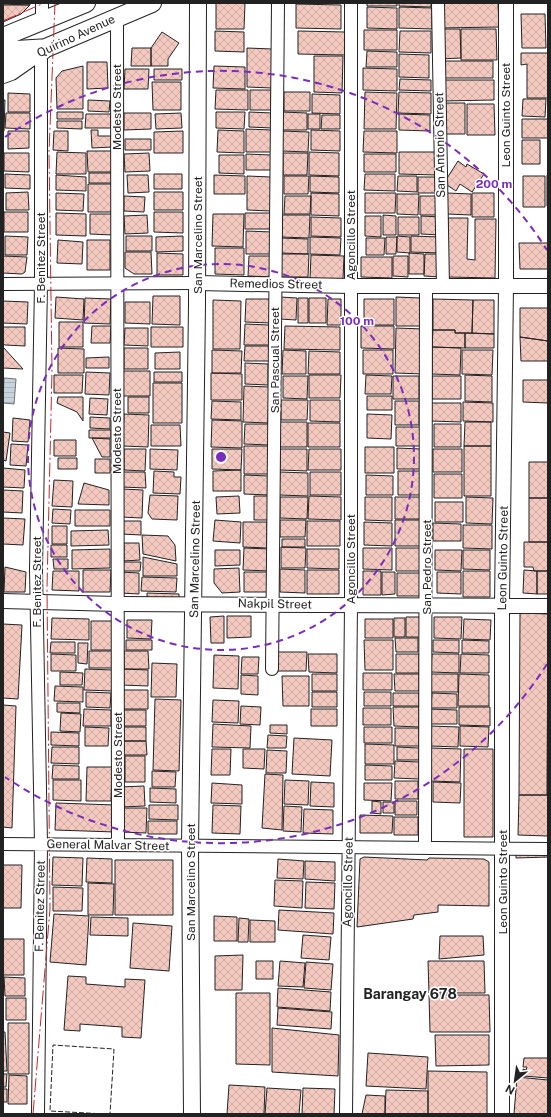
<svg xmlns="http://www.w3.org/2000/svg" width="551" height="1117" viewBox="0 0 551 1117" font-family="'Public Sans',sans-serif">
<style>
.water{fill:url(#water-rules);stroke:#6f6f6f}
.building{fill:url(#building-cross-hatch);stroke:#222}
.lines{fill:none;stroke-linecap:round;stroke-linejoin:round}
.minor-casing{stroke:#222;stroke-width:14}
.tertiary-casing{stroke:#222;stroke-width:16}
.secondary-casing{stroke:#222;stroke-width:18}
.primary-casing{stroke:#222;stroke-width:20}
.motorway-casing{stroke:#222;stroke-width:23}
.minor{stroke:#fff;stroke-width:12}
.tertiary{stroke:#fff;stroke-width:14}
.secondary{stroke:#fff;stroke-width:16}
.primary{stroke:#fff;stroke-width:18}
.motorway{stroke:#fff;stroke-width:21}
.fence{stroke:#222;stroke-width:1;stroke-dasharray:5 2;stroke-linecap:butt}
.power{stroke:#c62828;stroke-width:1;stroke-dasharray:14 3 2 3;stroke-linecap:butt}
.ring{fill:none;stroke:#7b2cbf;stroke-width:2;stroke-dasharray:7 5}
.labels{text-anchor:middle;stroke-width:3;stroke-linejoin:round;paint-order:stroke}
.street-label{font-size:12px;fill:#222;stroke:#fff}
.quarter-label{font-size:14px;font-weight:bold;fill:#222;stroke:#fff}
.centre{fill:#7b2cbf;stroke:#fff;stroke-width:2}
.ring-label{font-size:12px;text-anchor:middle;font-weight:bold;fill:#7b2cbf;stroke:#fff;stroke-width:3;stroke-linejoin:round;paint-order:stroke}
</style>
<defs>
<pattern id="water-rules" width="6" height="5" patternUnits="userSpaceOnUse"><rect width="6" height="5" fill="#c7d3dd"/><path d="M0 2.5h6" fill="none" stroke="#abb5bd"/></pattern>
<pattern id="building-cross-hatch" width="8" height="8" patternUnits="userSpaceOnUse"><rect width="8" height="8" fill="#f3c9c0"/><path d="M0 0l8 8M0 8l8-8" fill="none" stroke="#d0aca5"/></pattern>
</defs>
<rect width="100%" height="100%" fill="#fff"/>
<path class="water" d="M4 378 16 379 14 404 3 403Z"/>
<path class="building" d="M3 3H30V5L3 4Z
M216 3H245L244 29H216Z
M367 3H397V6H367Z
M399 3H431V7L399 6Z
M439 3H498L499 27 440 28Z
M296 4 341 5V29L296 28Z
M3 5H30L21 14 3 22Z
M367 7 397 8V29L367 28Z
M399 7 432 8V29L399 28Z
M521 14H545L546 48H522Z
M439 29H460L461 58 439 59Z
M461 29H496L497 60H461Z
M364 30H397V50H364Z
M215 31 244 32V52L215 51Z
M298 31 345 32V55L298 54Z
M400 31H431V53L399 52Z
M162 32 179 43 168 59V66H151V48Z
M132 48H151V66H131Z
M247 48 272 49V88L247 87Z
M367 51 397 52V67H366Z
M521 53H548V98H527V64L521 65Z
M399 54 429 55V78L399 77Z
M314 56H343L342 93 314 92Z
M440 61H493V78H440Z
M87 62H107L108 88 87 89Z
M83 66V109H57L56 78 62 71Z
M214 66 245 67V89L213 88Z
M363 68 397 69V91L363 90Z
M125 69H149L148 89H124Z
M154 69H182V80H154Z
M400 79 431 80V91L399 90Z
M440 80H494V100L441 101Z
M152 82H181V110H153Z
M216 90H248V110L215 109Z
M250 90H271V110H250Z
M284 92H310V111H284Z
M365 92 397 93 396 129H364Z
M399 92 431 93V114L398 113Z
M8 93 30 94V112H8Z
M312 94 340 95V114L312 113Z
M523 99H546L545 117 522 116Z
M3 100H5L4 131H3Z
M88 100 110 101 109 112 88 111Z
M443 103H465V134H443Z
M467 104H494L495 135H467Z
M57 112H83V119H57Z
M216 112H245L244 129 216 128Z
M249 112 272 113V128L249 127Z
M282 112 307 113V130H282Z
M6 113H30V129L5 128Z
M124 113H151V129L124 130Z
M181 113 182 128 156 129 155 114Z
M86 114H111V128H85Z
M308 114H320V129H308Z
M399 114 430 115V131L399 130Z
M322 115H340V129H321Z
M522 119H548V138H522Z
M57 121H82V129L57 128Z
M246 129 272 130 271 152H246Z
M91 130H98V136H111L112 147 92 148Z
M218 130 244 131V153L217 152Z
M311 130 340 131V151L311 150Z
M8 131H29V148L8 149Z
M54 131H68V151L53 150Z
M183 131V153H154V132Z
M282 131 309 132 308 152 282 151Z
M364 131H397V153L363 152Z
M125 139H151V150H125Z
M522 140H540V164H522Z
M87 151H113L114 172H88Z
M57 152 86 153V174H56Z
M309 152 339 153V176L309 175Z
M399 152H438L437 175 399 174Z
M4 153H29V172L4 171Z
M149 153 150 171 125 172 124 154Z
M283 153H308L307 175H283Z
M246 154 271 155V170H246Z
M364 154H396V172H364Z
M219 155H244V174L219 173Z
M458 161 466 167 467 164 484 174 472 192 460 184 456 191 444 183Z
M89 173H112V183H89Z
M5 174 30 175V189L5 188Z
M154 174H182V189H154Z
M365 174H395V191L364 190Z
M56 175 86 177V191L56 190Z
M127 175H148L149 192 128 193Z
M214 175 245 176V194H214Z
M547 175H548V206H547Z
M247 176 271 177V211L247 210Z
M284 176H309L308 194H284Z
M310 176 339 177V193L310 192Z
M398 176H417V192L397 191Z
M523 176H545V207H523Z
M418 177H439V193H418Z
M88 184H112V212H88Z
M28 192 29 210H6V193Z
M154 192H183V210H154Z
M56 193 84 194 83 211 56 210Z
M311 193 339 194V216L311 215Z
M365 193H396L395 213H365Z
M447 193 471 194V215L447 214Z
M472 193H494V217H472Z
M397 194H419L418 215 397 214Z
M124 196 145 197 144 212 124 211Z
M285 196H311L310 214H284Z
M420 196H440V215H420Z
M4 212H28V232H4Z
M154 212H183V233L154 232Z
M56 213 86 214V236L56 235Z
M245 213H271V229H245Z
M90 214H112V235L90 234Z
M213 214H244L243 247 212 246Z
M147 215 148 233 125 234 124 216Z
M281 215H310L309 238 281 237Z
M383 215 396 216V235H383Z
M365 216H381V237L365 236Z
M421 216 441 217 440 235 421 234Z
M311 217 341 218V237L311 236Z
M398 217H419V235H398Z
M448 218H468L467 259 475 260V219H496L495 278 447 277Z
M246 231 272 232V254H246Z
M5 236 28 237 27 255H5Z
M126 236H152V251H126Z
M183 236V251L156 252V237Z
M397 236 410 237V253L397 252Z
M411 236 441 237V253L411 252Z
M310 237 341 238 340 255 310 254Z
M386 237H397L396 254H386Z
M281 238 308 239V254L281 253Z
M366 238H385L384 255H366Z
M58 240 83 242 82 264 57 263Z
M87 240H110V270H87Z
M519 243H548V269H520Z
M215 248H244V275L215 274Z
M125 252H151L152 274H134L125 268Z
M157 253 183 254V275H157Z
M409 253 424 254V274H409Z
M279 254H309L308 277H279Z
M425 254H441V277L424 276Z
M311 255 344 256 343 279H310Z
M3 256 27 257 25 272 22 274 3 273Z
M249 256H273V277L248 276Z
M393 256H408V277L393 276Z
M361 257H392V278L361 277Z
M153 296H180V325L152 324Z
M56 297 84 299 83 320 55 318Z
M280 297 297 298 296 320 280 319Z
M396 297 420 298 424 326H396Z
M85 298 111 299 110 324 84 323Z
M298 298H308V323H298Z
M309 298H326V323H309Z
M246 299H271V323L245 322Z
M328 299H341V325H327Z
M364 299H394V325H364Z
M433 299 473 300 472 333H455V330H433Z
M213 300 241 301 240 349H213Z
M473 300H494V334L472 333Z
M3 301 28 302 27 324 3 323Z
M125 302H150V324L125 323Z
M520 308H548V341L520 337Z
M59 322H83V347H59Z
M245 324 269 325V345H244Z
M92 326H111L110 343H91Z
M285 326 340 327V350L284 349Z
M361 326H394V349L361 348Z
M3 327H25V346L5 345 3 344Z
M151 327H183V347H151Z
M125 328H148V346L124 345Z
M396 328 424 329V374L395 373Z
M433 330H455V333H465V348L432 347Z
M465 333 494 334V348H465Z
M520 337 548 341V361H521Z
M245 346H269V361H244Z
M3 347 23 369 3 368Z
M432 347 461 348 460 375 432 374Z
M58 348 84 349V373H58Z
M124 348H148V369H124Z
M212 350 242 351 241 373H212Z
M283 350 306 351V374H282Z
M363 350H393V374H363Z
M462 350H493L492 375 462 374Z
M309 351 340 352V374H308Z
M180 352V369H155V353Z
M109 357V368H86V358Z
M245 363 268 364V385L245 384Z
M121 371H150V396H121Z
M86 372 110 373 109 395 85 394Z
M154 372H182V382H154Z
M211 373 242 374V400H211Z
M54 375H83L82 393H54Z
M309 375H341L340 398H309Z
M366 375 392 376 391 394H365Z
M465 375 492 376V402L465 401Z
M283 376H308L307 399 283 398Z
M393 376H419V399H393Z
M432 376H461V399H432Z
M523 380H548V403L523 402Z
M153 383H182V423H153Z
M244 386 269 387 268 423 243 422Z
M367 396H392V410H367Z
M58 397H83V421L77 412 57 403Z
M128 397H149V413H128Z
M90 398 108 399 107 415 89 414Z
M281 400H308L307 420H281Z
M310 400H340V422L310 421Z
M212 401 241 402V420L211 419Z
M395 401H419V425H395Z
M463 402 493 403V422L463 421Z
M431 403H461V422L431 421Z
M124 414 149 415 148 447 123 446Z
M367 414 392 415 391 439 367 438Z
M90 417 110 418V429L90 428Z
M13 418 30 420 28 442 12 441Z
M212 420 242 421V448L211 447Z
M280 422H307V447H279Z
M465 422H491V446H464Z
M308 423H340V447H308Z
M245 424H269V445L244 444Z
M434 424H461V447H434Z
M151 425H180L181 446H151Z
M396 427H420V446H396Z
M89 430H111V438H89Z
M3 432 10 433 6 461 3 460Z
M92 438 110 439V457H102Z
M54 440H76V456H54Z
M11 444 28 445 26 466 10 465Z
M244 446H269V474H244Z
M464 446H491V496H464Z
M365 447H394V473H365Z
M397 448 421 449V469H397Z
M124 449H146L145 471 124 470Z
M150 449 178 450 177 470 150 469Z
M212 449H242L241 470 212 469Z
M280 449H307V471L280 470Z
M309 449H341V470H308Z
M433 449H462V472H433Z
M58 458H77V469H58Z
M95 459H110V473H95Z
M529 462H548V498H529Z
M3 468 25 470 24 488 3 487Z
M241 470V491H213V471Z
M154 471 174 472V477H181L180 494 153 493Z
M398 471H421V495H398Z
M122 472H145L146 488 122 487Z
M280 472 308 473V496L279 495Z
M310 472H341V495H310Z
M434 474H462V498H434Z
M244 475 269 476V495L244 494Z
M366 475 393 476V495H366Z
M54 480 73 481 72 507 52 506Z
M84 483 109 490V505L78 504Z
M122 489 143 490 142 518 121 517Z
M3 490 23 491 22 513 3 512Z
M150 495 178 496 177 520 152 519 148 513Z
M239 496 240 513 217 514 216 497Z
M254 496H269L268 520H254Z
M309 496 341 497V520L308 519Z
M280 497H308L307 519 280 518Z
M365 497H392V521L365 520Z
M395 497H421V519H395Z
M466 497 493 498 492 524 466 523Z
M529 498H548V542H529Z
M435 502H463V522H435Z
M53 509 71 510 70 524 52 523Z
M75 510H110V526H75Z
M3 518 25 519 23 545 3 544Z
M215 520 241 522 240 543 213 541Z
M280 520H306L305 537H280Z
M395 520H422L421 546H395Z
M122 521H141V535L121 534Z
M307 521H340V546H307Z
M243 522H267V548L243 547Z
M364 522 392 523V546L364 545Z
M433 523 461 524V541H433Z
M463 525H492V549L463 548Z
M52 526H67V544H52Z
M108 530 109 545 71 546V531Z
M142 535 168 536 175 545 176 561 143 554Z
M282 539H305V547H282Z
M524 542H548V571H534L533 567H524Z
M124 543H139L140 560 124 561Z
M51 545H67V557H51Z
M281 547 306 548 305 568H281Z
M244 548 270 549V571L243 570Z
M363 548H392V570L363 569Z
M396 548H424V571H396Z
M110 549V568L72 569V550Z
M307 549H339V569L307 568Z
M215 550H240V565L215 566Z
M435 550H462L461 571 435 570Z
M463 550H490V570L463 569Z
M143 557 177 564V576H143Z
M53 559H68V569H54Z
M121 562H141L140 571H121Z
M5 567 26 572 25 592H4Z
M239 568 240 592 222 593 214 583V569Z
M280 569 305 570V593L280 592Z
M83 570H111L110 592H83Z
M307 570H339V594H307Z
M524 570 537 571V594L523 593Z
M53 571H79V591L52 590Z
M363 571H381V595H363Z
M463 571H490V597H463Z
M537 571H548V594H537Z
M120 572 139 573V594L120 593Z
M244 572H269V592H244Z
M382 572H395V594L382 595Z
M437 572H461V594L437 593Z
M397 573H424V596H397Z
M142 577 177 578 176 592 141 591Z
M147 593 179 594V601H147Z
M520 613 548 614 547 795H519Z
M224 616V643H211L210 617Z
M227 616H251V637L227 638Z
M406 617H420V637H406Z
M434 617H462L461 639 434 638Z
M52 618 89 619V640L51 639Z
M394 618H405V637H394Z
M365 619H393V638H365Z
M464 619 491 620 490 640 463 639Z
M127 620H152L151 639 127 638Z
M91 621H112V650H91Z
M3 624 22 625 18 699 3 698Z
M395 638H418V652H396Z
M126 640H152V650H126Z
M364 640H393V670H365Z
M433 640H459V653L433 652Z
M462 640 489 641V653H462Z
M51 642H75V653H50Z
M78 643H88L87 664 78 663Z
M89 651H113V668H89Z
M124 651H148L149 669H124Z
M277 652H307L306 671H277Z
M51 654 76 655V671H51Z
M308 654H337V673L309 672Z
M396 654H419V673H396Z
M432 654H459V673L431 672Z
M461 654 489 655V673H460Z
M214 655 239 656 238 689 213 688Z
M242 657H259L258 674H241Z
M152 663 177 664 176 697H151Z
M85 669 114 670 113 691 84 690Z
M123 669 148 670V686L122 685Z
M60 672 83 673 82 685H60Z
M363 673H392V690H363Z
M312 674H337V691H312Z
M394 674H419V691H395Z
M431 674H458V692H430Z
M459 674 489 675V706H458Z
M241 675 258 676V695L241 694Z
M282 676H309V706H283Z
M55 686 83 687V702L54 701Z
M123 690H148V709H123Z
M86 692 111 693 110 708 86 707Z
M312 692H337V707H312Z
M364 692H391V706H364Z
M393 693H419V706H393Z
M432 693 457 694V708H431Z
M155 699 181 700 179 771 153 770Z
M213 700 239 701 238 723 212 722Z
M57 703H80V713L57 712Z
M3 705 16 706 12 828 3 827Z
M241 706 261 707 260 725 240 724Z
M393 707H419V727L394 726Z
M459 707H490V726L459 725Z
M363 708H391V725H363Z
M84 709 111 710V726H83Z
M311 709H337V726H311Z
M429 709 457 710V724H429Z
M124 710H146V726H124Z
M61 713 81 714 80 732 60 731Z
M213 724 251 726 250 748 212 747Z
M270 725H287V734L270 733Z
M430 726 459 727 458 747 430 746Z
M460 726 489 727 488 747 460 746Z
M85 727 109 728 108 746H85Z
M124 727H146V741H124Z
M364 727H392V743H364Z
M395 728H419V746H395Z
M51 732 79 733V746L51 745Z
M268 735 287 736 286 748H267Z
M294 738 332 740 330 776 292 774Z
M123 741H146L147 755H123Z
M365 744 394 745V764H365Z
M52 747H79V764L51 763Z
M397 747 419 748V760H397Z
M431 748 461 749 460 782 430 781Z
M212 749H231L230 775H211Z
M243 749H265L264 769 243 768Z
M464 749H493V837H464Z
M267 750 287 751 286 773H266Z
M125 756H145V782H125Z
M395 761 419 762V779L394 778Z
M53 765 79 766V779H52Z
M365 765 392 766V780H365Z
M87 767H112L111 801H86Z
M152 771 176 772 175 787H152Z
M265 774 283 775 282 830 262 828Z
M53 780H81V801L53 800Z
M285 780 309 781 308 805 284 804Z
M395 781H418V799H395Z
M311 782 334 783V807L310 806Z
M433 782 461 783 460 803 433 802Z
M212 783 242 785V804L211 803Z
M364 783H392L391 801 364 800Z
M144 786 145 806 121 807 120 787Z
M150 788 176 789V803L150 802Z
M519 795H548V836L518 835Z
M372 801 381 802V814L372 813Z
M395 801H417V815H395Z
M383 802H394V813H383Z
M56 803 116 805 115 832 55 830Z
M149 805H178V820L149 819Z
M213 805 241 806 240 834 212 833Z
M284 806 302 807 301 832 283 831Z
M121 808H147L146 833 121 832Z
M304 809 333 810V834L303 833Z
M360 815 393 816 392 833H360Z
M394 817H418V835H394Z
M148 821H177V834H148Z
M548 850V857L516 858V852Z
M53 857 83 858 82 886 52 885Z
M364 857 427 860 429 858 484 859 489 862V906L438 905V912L414 915 413 919 357 927 360 859Z
M87 858 112 859V883L86 882Z
M278 859 304 861 303 879 277 878Z
M115 860H173V915H115Z
M305 861 335 862V881L305 879Z
M3 865H22L21 908H3Z
M275 880 303 881 302 908 274 906Z
M306 882 335 883 334 909 305 908Z
M88 883 114 884 113 915H88Z
M53 887 83 888 82 911H53Z
M279 910 334 913 333 934 278 930Z
M54 914 89 916 86 965 50 962Z
M214 916 237 917V941H214Z
M91 917 128 918V936L90 935Z
M239 918 249 919 248 942H238Z
M250 920 275 921V942H250Z
M133 923 172 926 169 971 130 968Z
M303 935 331 937 329 960 301 958Z
M440 936H483L484 955 439 959Z
M3 939H24V975H3Z
M243 955 242 990H215V956Z
M256 961H273V979H256Z
M280 961 305 963 303 987 278 986Z
M428 961H484L485 993H429Z
M306 962 333 964 331 990 304 988Z
M68 976 86 977V984L125 987V979L145 980 141 1038 122 1037V1027L80 1024V1031L64 1030Z
M4 977 25 978V996H5Z
M278 988 331 992 330 1011 277 1007Z
M236 993H270V1065L236 1064Z
M429 995H489L490 1032H430Z
M6 998H26V1020H6Z
M278 1008 332 1012 331 1029 277 1025Z
M8 1023H29V1074H8Z
M272 1028 339 1035 338 1076 272 1072Z
M3 1032H5L7 1071H3Z
M435 1035H489V1065L436 1066Z
M368 1053 428 1057 426 1089 366 1086Z
M524 1058H548V1078L523 1076V1069L526 1070 527 1067H523Z
M428 1071 487 1072V1114H428Z
M3 1074H7L6 1087H3Z
M9 1075 27 1076V1104H8Z
M517 1077 548 1080V1114H514Z
M229 1085 265 1087 264 1114H227Z
M267 1088 301 1090 299 1114H265Z
M303 1088 335 1089 334 1114H302Z
M3 1089H7V1102H3Z
M386 1090 428 1091V1114H385Z
M366 1095 385 1096V1114H362Z"/>
<g class="lines">
<g class="minor-casing">
<path id="minor" d="M438 3 443 287
M117 17 118 845
M42 21V3
M3 284 197 283
M272 669 278 3
M3 844 548 849
M425 848 426 287
M38 1114 41 844 36 570 41 284V50
M346 1114 351 605V3"/>
</g>
<g class="tertiary-casing">
<path id="tertiary" d="M197 283 350 286H548
M3 601 117 604 548 606
M502 1114V606L506 286V3"/>
</g>
<g class="secondary-casing">
<path id="secondary" d="M192 1114 190 846 197 305 198 3"/>
</g>
<g class="primary-casing">
<path id="primary" d="M3 37 86 3
M3 74 11 71 41 50 152 3"/>
</g>
<g class="motorway-casing">
<path id="motorway" d="M3 54 8 52 41 50"/>
</g>
<use href="#minor" class="minor"/>
<use href="#tertiary" class="tertiary"/>
<use href="#secondary" class="secondary"/>
<use href="#primary" class="primary"/>
<use href="#motorway" class="motorway"/>
<path class="fence" d="M105 1114 50 1111 53 1045 114 1049 110 1114"/>
<path class="power" d="M3 21 44 3
M33 1114 50 909 47 588 52 371 49 152 55 3"/>
</g>
<g class="ring">
<circle cx="221" cy="457" r="193"/>
<path d="M547 664A386 386 0 0 1 5 777M5 137A386 386 0 0 1 547 250"/>
</g>
<g class="labels">
<g class="street-label">
<text transform="translate(76 36) rotate(-25)" y="4">Quirino Avenue</text>
<text transform="translate(117 107) rotate(-90)" y="4">Modesto Street</text>
<text transform="translate(506 115) rotate(-90)" y="4">Leon Guinto Street</text>
<text transform="translate(440 145) rotate(-91)" y="4">San Antonio Street</text>
<text transform="translate(198 235) rotate(-90)" y="4">San Marcelino Street</text>
<text transform="translate(351 235) rotate(-90)" y="4">Agoncillo Street</text>
<text transform="translate(41 258) rotate(-90)" y="4">F. Benitez Street</text>
<text transform="translate(276 284) rotate(1)" y="4">Remedios Street</text>
<text transform="translate(275 360) rotate(-90)" y="4">San Pascual Street</text>
<text transform="translate(117 431) rotate(-90)" y="4">Modesto Street</text>
<text transform="translate(503 558) rotate(-89)" y="4">Leon Guinto Street</text>
<text transform="translate(195 559) rotate(-89)" y="4">San Marcelino Street</text>
<text transform="translate(351 559) rotate(-90)" y="4">Agoncillo Street</text>
<text transform="translate(427 567) rotate(-90)" y="4">San Pedro Street</text>
<text transform="translate(37 582) rotate(-90)" y="4">F. Benitez Street</text>
<text transform="translate(275 604) rotate(1)" y="4">Nakpil Street</text>
<text transform="translate(118 755) rotate(-90)" y="4">Modesto Street</text>
<text transform="translate(108 845) rotate(1)" y="4">General Malvar Street</text>
<text transform="translate(191 882) rotate(-90)" y="4">San Marcelino Street</text>
<text transform="translate(348 882) rotate(-89)" y="4">Agoncillo Street</text>
<text transform="translate(503 882) rotate(-90)" y="4">Leon Guinto Street</text>
<text transform="translate(40 906) rotate(-89)" y="4">F. Benitez Street</text>
</g>
<g class="quarter-label">
<text x="410" y="999">Barangay 678</text>
</g>
</g>
<circle cx="221" cy="457" r="6" class="centre"/>
<g class="ring-label">
<text x="494" y="188">200 m</text>
<text x="357" y="325">100 m</text>
</g>
<rect width="551" height="1117" fill="none" stroke="#222222" stroke-width="8"/>
<g transform="translate(515 1081) rotate(209)" stroke="#ffffff" stroke-width="3" paint-order="stroke">
<path d="M0-3L7 15L0 10L-7 15Z" fill="#222222"/>
<text y="-6" font-size="11" font-weight="bold" text-anchor="middle" fill="#222222">N</text>
</g>
</svg>
